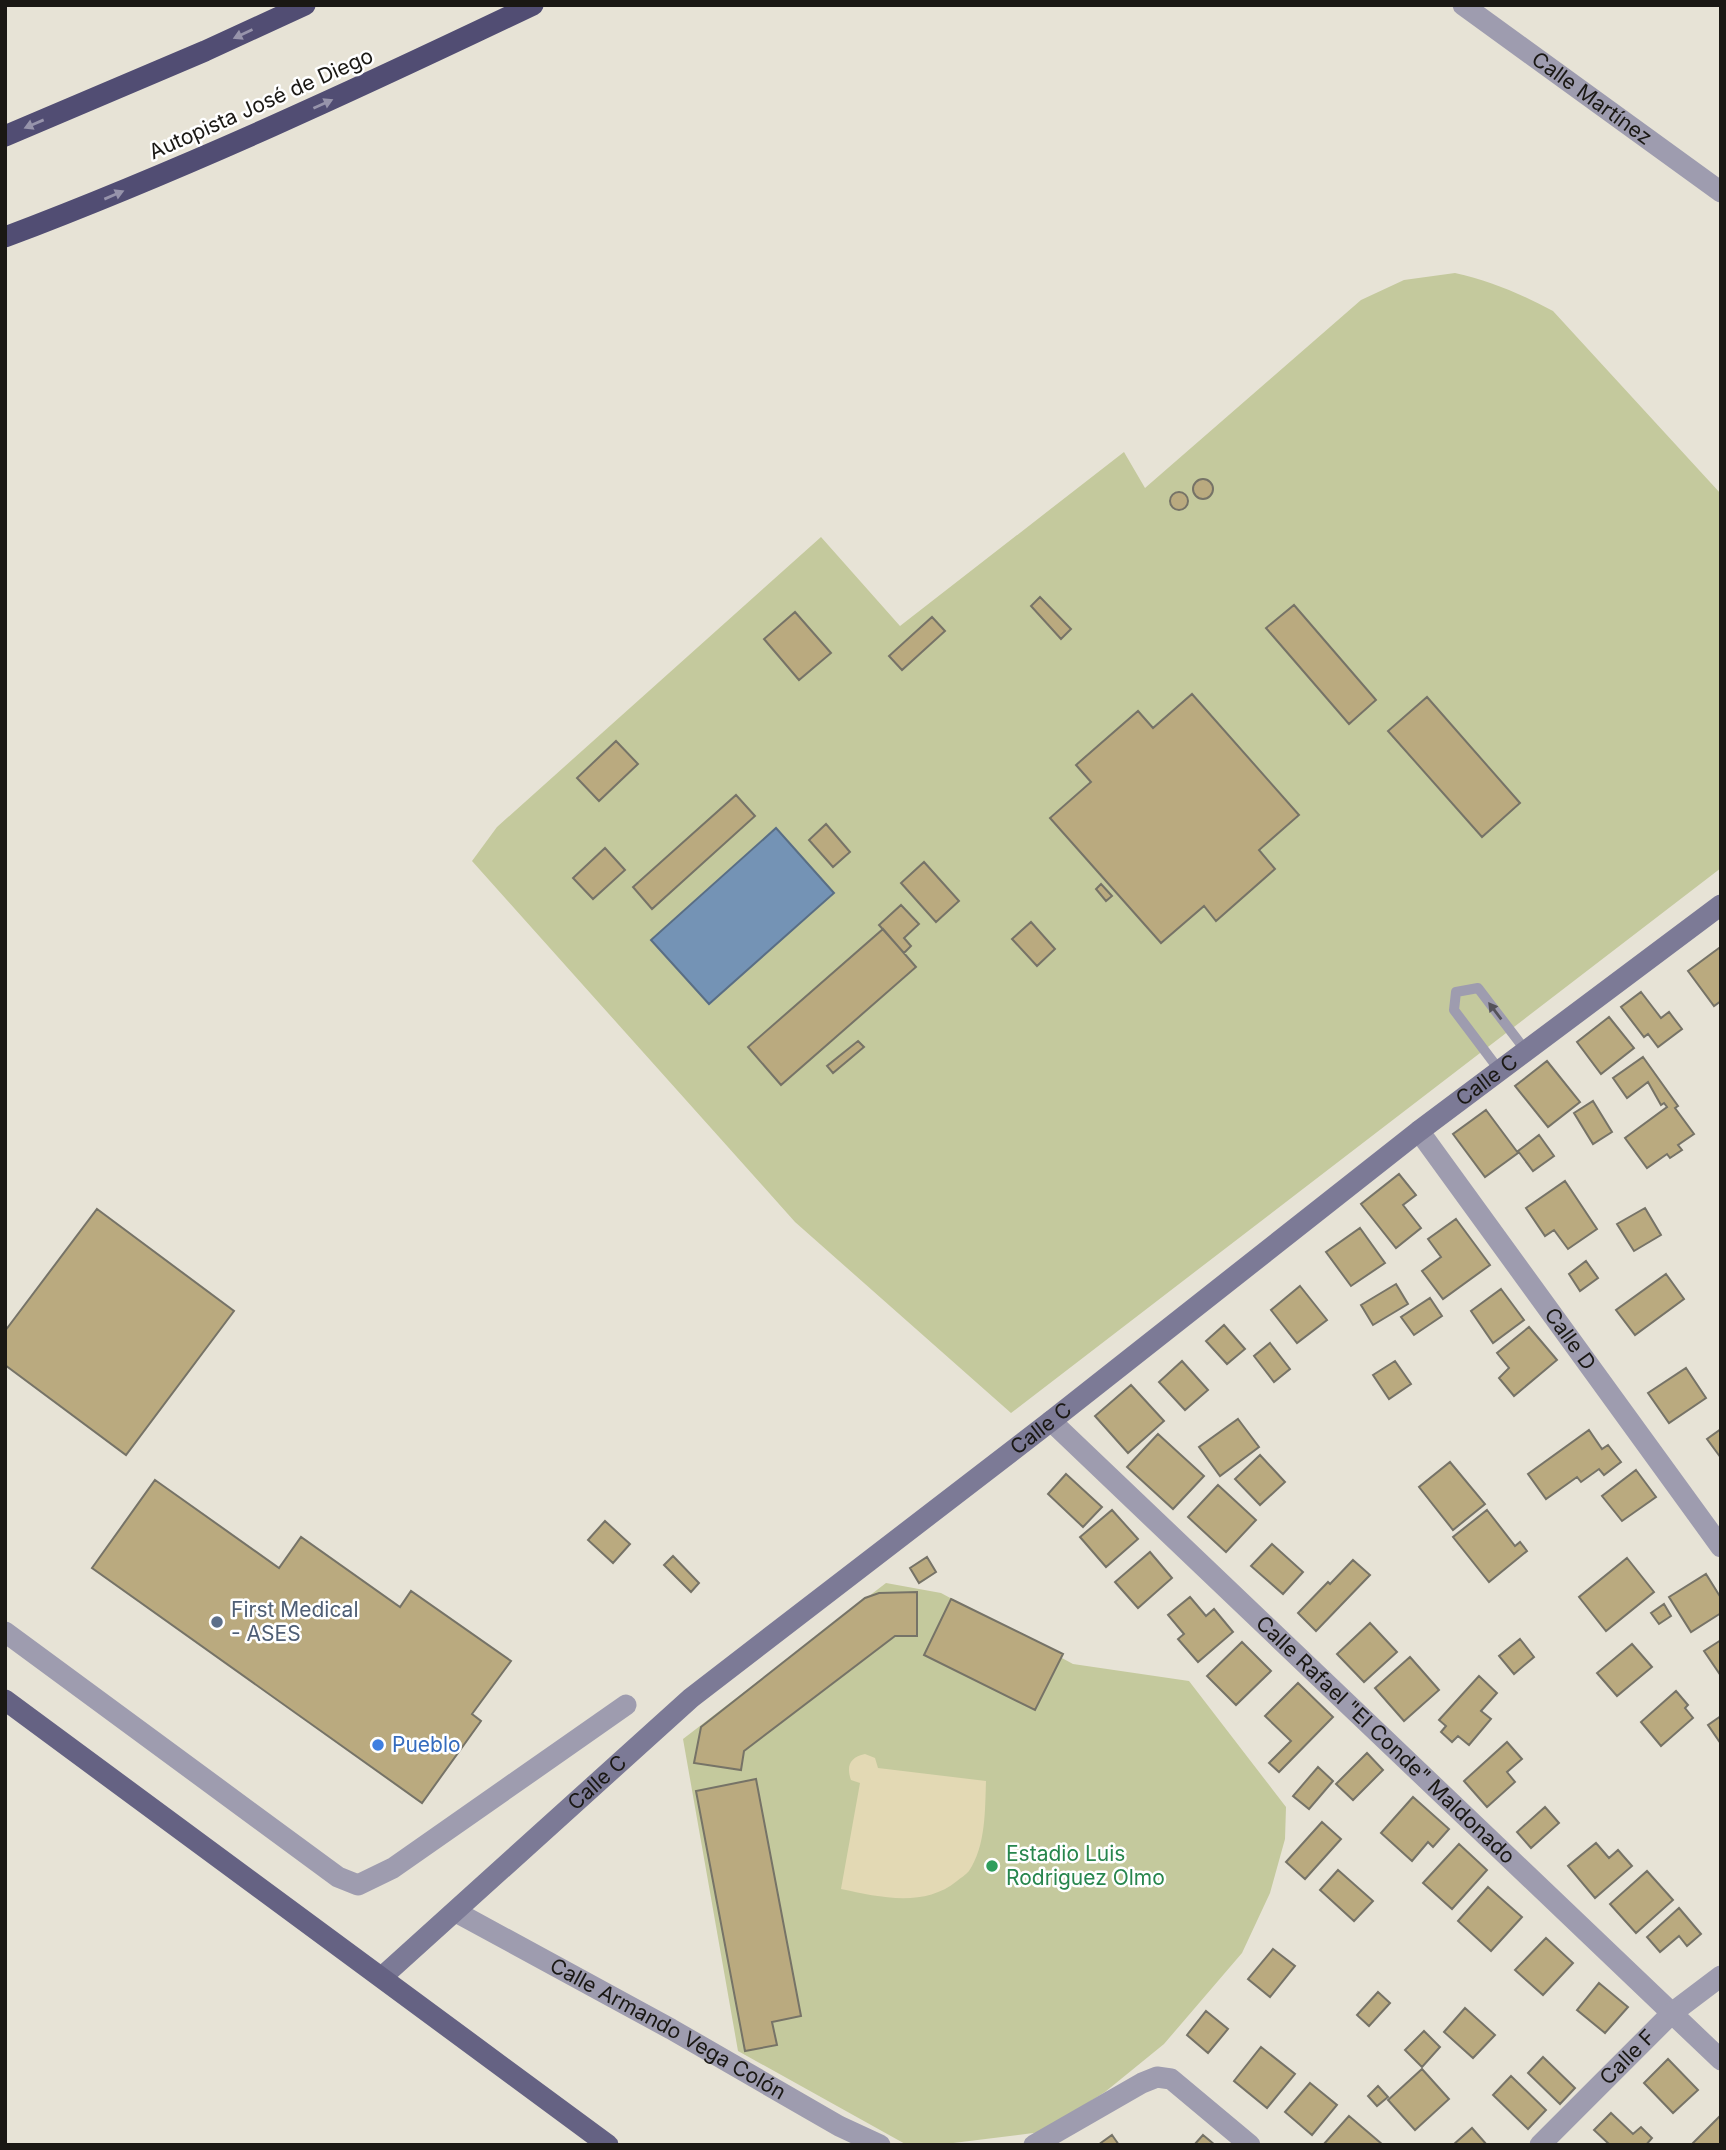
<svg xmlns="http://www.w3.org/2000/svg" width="1726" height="2150" viewBox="0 0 1726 2150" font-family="Inter,sans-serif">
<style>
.green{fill:#c4c99d}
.sand{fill:#e3d9b4}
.water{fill:#7493b5;stroke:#596e85;stroke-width:2}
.building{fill:#baaa7f;stroke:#767367;stroke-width:2}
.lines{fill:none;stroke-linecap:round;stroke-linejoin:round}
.lane{stroke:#9e9caf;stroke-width:10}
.street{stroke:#9e9caf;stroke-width:21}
.secondary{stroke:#7c7a96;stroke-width:21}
.primary{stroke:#656283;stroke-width:21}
.highway{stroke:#514d73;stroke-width:21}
.oneway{fill:#9794ab}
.oneway2{fill:#55535a}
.service-dot{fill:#5c6f8a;stroke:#fff;stroke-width:2.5}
.shop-dot{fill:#3f7fe0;stroke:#fff;stroke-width:2.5}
.leisure-dot{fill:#2e9e5b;stroke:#fff;stroke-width:2.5}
.labels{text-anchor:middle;stroke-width:5;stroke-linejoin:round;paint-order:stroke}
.street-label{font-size:21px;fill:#1a1814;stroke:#fff}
.service-label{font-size:21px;fill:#4e5e75;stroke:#fff;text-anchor:start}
.shop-label{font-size:21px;fill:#366cbe;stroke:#fff;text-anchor:start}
.leisure-label{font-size:21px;fill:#27864d;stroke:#fff;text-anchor:start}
</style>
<rect width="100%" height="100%" fill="#e7e3d6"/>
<path class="green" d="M1455 273C1491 281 1521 294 1553 311L1721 494V868L1011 1413 795 1222 472 861 497 827 821 537 900 626 1124 452 1145 488 1361 300 1404 280Z
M886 1583 941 1593 1073 1664 1189 1681 1286 1807 1285 1839 1270 1893 1242 1953 1164 2044 1105 2092 1041 2132 937 2145H907L738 2051 683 1739Z"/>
<path class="sand" d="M865 1754 875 1758 878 1768 986 1781C985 1809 986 1846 969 1871 966 1875 960 1878 957 1881 924 1908 879 1897 841 1889L860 1783 851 1780C846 1766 850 1757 865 1754Z"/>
<path class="water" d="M776 828 834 893 709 1004 651 940Z"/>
<path class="building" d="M1193 489a10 10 0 1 1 20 0a10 10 0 1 1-20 0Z
M1170 501a9 9 0 1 1 18 0a9 9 0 1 1-18 0Z
M1040 597 1071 629 1061 639 1031 606Z
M1294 605 1376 700 1349 724 1266 628Z
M795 612 831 653 799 680 764 639Z
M932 617 945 631 902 670 889 656Z
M1192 694 1299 815 1259 850 1275 869 1216 921 1204 906 1161 943 1050 818 1091 782 1076 765 1138 711 1153 728Z
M1427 697 1520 803 1482 837 1388 731Z
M616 741 638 764 599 801 577 778Z
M736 795 755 816 652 909 633 887Z
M826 824 850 852 833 867 809 840Z
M605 848 625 870 593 899 573 878Z
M924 862 959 901 936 922 901 883Z
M1101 884 1112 896 1106 901 1096 889Z
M901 905 919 924 904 938 911 946 904 953 879 925Z
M1031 922 1055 949 1037 966 1012 939Z
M883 929 916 967 781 1085 748 1047Z
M1719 948 1721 950V1001L1714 1006 1688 971Z
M1641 992 1661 1018 1669 1012 1682 1029 1658 1047 1648 1034 1644 1037 1621 1007Z
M1609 1017 1634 1048 1601 1074 1577 1042Z
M858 1041 864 1047 833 1073 827 1066Z
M1643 1057 1678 1106 1675 1108 1694 1134 1678 1145 1682 1150 1670 1158 1667 1154 1647 1168 1625 1138 1667 1107 1664 1103 1661 1105 1648 1082 1627 1098 1613 1078Z
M1547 1061 1580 1102 1548 1127 1515 1086Z
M1593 1101 1612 1132 1593 1144 1574 1113Z
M1486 1110 1518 1153 1485 1177 1453 1134Z
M1539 1135 1554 1156 1533 1171 1518 1151Z
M1399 1174 1416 1195 1403 1205 1421 1228 1396 1248 1361 1204Z
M1565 1181 1597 1229 1568 1249 1554 1230 1545 1236 1526 1208Z
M1645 1208 1661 1235 1634 1251 1617 1224Z
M97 1209 234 1311 126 1455 5 1365V1331Z
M1456 1219 1490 1265 1443 1299 1422 1271 1441 1257 1428 1239Z
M1360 1228 1385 1263 1351 1286 1326 1252Z
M1586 1261 1598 1278 1580 1291 1569 1274Z
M1666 1274 1684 1299 1635 1335 1616 1310Z
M1396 1284 1408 1304 1373 1325 1361 1305Z
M1300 1286 1327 1320 1297 1343 1271 1310Z
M1501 1289 1524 1320 1493 1343 1471 1311Z
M1430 1298 1442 1316 1414 1335 1401 1317Z
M1224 1325 1245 1349 1227 1364 1206 1341Z
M1529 1327 1557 1360 1514 1396 1499 1378 1509 1368 1497 1353Z
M1270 1343 1290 1369 1274 1382 1254 1356Z
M1182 1361 1208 1390 1185 1410 1159 1382Z
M1395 1361 1411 1384 1389 1399 1373 1375Z
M1686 1368 1706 1398 1669 1423 1648 1393Z
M1131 1385 1164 1421 1128 1453 1095 1416Z
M1238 1419 1259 1447 1220 1476 1199 1447Z
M1721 1429V1458L1707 1439Z
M1589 1430 1602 1449 1608 1445 1621 1462 1604 1475 1599 1469 1581 1482 1577 1477 1546 1499 1528 1474Z
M1158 1434 1204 1476 1173 1509 1127 1467Z
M1260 1455 1285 1482 1260 1505 1235 1479Z
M1450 1462 1485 1504 1453 1530 1419 1487Z
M1636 1470 1656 1497 1622 1521 1602 1496Z
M1066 1474 1102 1507 1083 1527 1048 1494Z
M155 1480 279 1568 301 1537 400 1607 411 1591 511 1661 472 1714 481 1721 422 1803 92 1568Z
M1218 1485 1256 1520 1226 1552 1188 1517Z
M1112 1510 1138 1539 1106 1567 1080 1537Z
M1487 1510 1515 1546 1520 1542 1527 1551 1489 1582 1453 1537Z
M605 1521 630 1544 613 1563 588 1540Z
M1272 1544 1303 1572 1283 1594 1251 1566Z
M1150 1552 1172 1578 1138 1608 1115 1582Z
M673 1556 699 1583 691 1592 664 1565Z
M927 1557 936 1572 919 1583 910 1568Z
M1627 1558 1654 1592 1606 1631 1579 1597Z
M1353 1560 1370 1575 1316 1631 1298 1613 1328 1582 1330 1584Z
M1706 1574 1721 1598V1613L1691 1632 1669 1597Z
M917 1592V1636H895L744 1751 741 1770 694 1763 701 1727 865 1598 879 1593Z
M1190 1597 1206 1616 1214 1609 1233 1632 1198 1662 1178 1639 1184 1634 1168 1615Z
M951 1599 1063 1654 1035 1710 924 1655Z
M1664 1604 1671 1616 1659 1624 1651 1613Z
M1370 1623 1397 1652 1364 1682 1337 1654Z
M1520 1639 1534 1657 1514 1674 1499 1656Z
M1721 1640V1676L1704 1651Z
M1242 1642 1271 1671 1236 1705 1207 1676Z
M1632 1644 1652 1667 1617 1696 1597 1673Z
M1410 1657 1439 1690 1404 1721 1375 1688Z
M1479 1676 1497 1693 1481 1711 1491 1719 1469 1745 1458 1736 1452 1742 1441 1732 1446 1726 1439 1720Z
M1298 1683 1333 1717 1279 1772 1269 1763 1291 1741 1265 1716Z
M1676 1691 1688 1705 1685 1708 1693 1718 1661 1746 1641 1722Z
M1721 1716V1744L1708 1725Z
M1507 1742 1522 1759 1507 1772 1515 1782 1487 1807 1464 1781Z
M1367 1753 1383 1770 1353 1800 1336 1784Z
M1318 1767 1333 1781 1309 1809 1293 1796Z
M756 1779 801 2016 772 2022 777 2045 745 2051 696 1791Z
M1413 1797 1449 1829 1433 1847 1428 1842 1412 1861 1381 1833Z
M1545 1807 1559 1823 1531 1848 1517 1832Z
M1322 1822 1341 1839 1305 1879 1286 1862Z
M1596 1843 1609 1858 1618 1850 1632 1866 1595 1898 1568 1866Z
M1459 1844 1487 1870 1452 1909 1423 1883Z
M1338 1870 1373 1901 1354 1921 1320 1890Z
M1647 1871 1673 1900 1636 1933 1610 1904Z
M1488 1887 1522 1917 1491 1951 1458 1921Z
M1679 1908 1701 1934 1687 1946 1679 1936 1660 1952 1647 1937Z
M1546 1938 1573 1963 1543 1995 1515 1970Z
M1273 1949 1295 1966 1270 1997 1248 1979Z
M1599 1983 1628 2007 1605 2033 1577 2010Z
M1378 1992 1390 2003 1369 2026 1357 2015Z
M1465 2008 1495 2035 1473 2058 1444 2032Z
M1206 2011 1228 2029 1208 2053 1187 2035Z
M1424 2031 1440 2047 1422 2067 1405 2050Z
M1261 2047 1295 2074 1267 2108 1234 2081Z
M1543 2057 1575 2088 1560 2104 1528 2073Z
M1668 2059 1698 2090 1673 2113 1644 2083Z
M1422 2069 1449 2099 1415 2130 1388 2100Z
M1511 2076 1546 2110 1528 2129 1493 2095Z
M1310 2083 1337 2105 1312 2135 1285 2112Z
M1378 2086 1388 2097 1377 2106 1368 2096Z
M1611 2113 1633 2134 1641 2127 1652 2138 1646 2145H1610L1594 2130Z
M1721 2115V2145H1691Z
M1349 2116 1383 2145H1323Z
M1472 2128 1487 2145H1453Z
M1112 2135 1119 2145H1098Z
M1203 2135 1215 2145H1194Z"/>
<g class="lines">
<path class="lane" d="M1500 1071 1454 1010 1456 992 1478 988 1526 1051"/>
<g class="street">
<path id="s1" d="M1463 5 1721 192"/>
<path id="s2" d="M1419 1131 1721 1547"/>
<path id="s3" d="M1051 1421 1721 2060"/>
<path d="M5 1632 338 1877 358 1885 393 1868 626 1705"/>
<path id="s4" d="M456 1912 671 2029 839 2126 880 2145"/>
<path d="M1034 2145 1142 2083 1157 2077 1171 2079 1250 2145"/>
<path id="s5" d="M1540 2145 1672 2013 1721 1976"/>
</g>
<path class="secondary" id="s6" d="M382 1977 691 1698 1051 1421 1419 1131 1721 905"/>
<path class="primary" d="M5 1700 608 2145"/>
<path class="highway" d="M5 136 205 51 305 5
M5 237C185 169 359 88 533 5"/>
</g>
<defs><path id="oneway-solid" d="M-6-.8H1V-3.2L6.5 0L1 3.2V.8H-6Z" transform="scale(1.75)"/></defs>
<g class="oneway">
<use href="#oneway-solid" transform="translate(243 34) rotate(155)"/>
<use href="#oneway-solid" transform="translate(323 104) rotate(-24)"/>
<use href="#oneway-solid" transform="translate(34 124) rotate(157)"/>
<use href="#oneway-solid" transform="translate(114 195) rotate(-23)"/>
</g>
<use class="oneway2" href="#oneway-solid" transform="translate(1495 1011) rotate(-127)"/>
<circle class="service-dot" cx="217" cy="1622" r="7"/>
<circle class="shop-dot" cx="378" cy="1745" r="7"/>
<circle class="leisure-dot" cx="992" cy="1866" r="7"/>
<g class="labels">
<g class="street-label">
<text dy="7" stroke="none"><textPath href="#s1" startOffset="159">Calle Martínez</textPath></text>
<text transform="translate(261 104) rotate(-24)" y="7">Autopista José de Diego</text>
<text dy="7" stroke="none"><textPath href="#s6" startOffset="1424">Calle C</textPath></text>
<text dy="7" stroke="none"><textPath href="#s2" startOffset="257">Calle D</textPath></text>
<text dy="7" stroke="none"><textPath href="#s6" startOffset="858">Calle C</textPath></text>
<text dy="7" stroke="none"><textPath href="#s3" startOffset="462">Calle Rafael "El Conde" Maldonado</textPath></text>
<text dy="7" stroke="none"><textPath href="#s6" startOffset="290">Calle C</textPath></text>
<text dy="7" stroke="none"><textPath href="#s4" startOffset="242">Calle Armando Vega Colón</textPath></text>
<text dy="7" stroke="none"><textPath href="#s5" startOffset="124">Calle F</textPath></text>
</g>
<g class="service-label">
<text x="231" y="1617">First Medical<tspan x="231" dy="24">- ASES</tspan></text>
</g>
<g class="shop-label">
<text x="392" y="1752">Pueblo</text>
</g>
<g class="leisure-label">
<text x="1006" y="1861">Estadio Luis<tspan x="1006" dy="24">Rodriguez Olmo</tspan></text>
</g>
</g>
<rect width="1726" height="2150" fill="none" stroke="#1a1814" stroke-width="14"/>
</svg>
